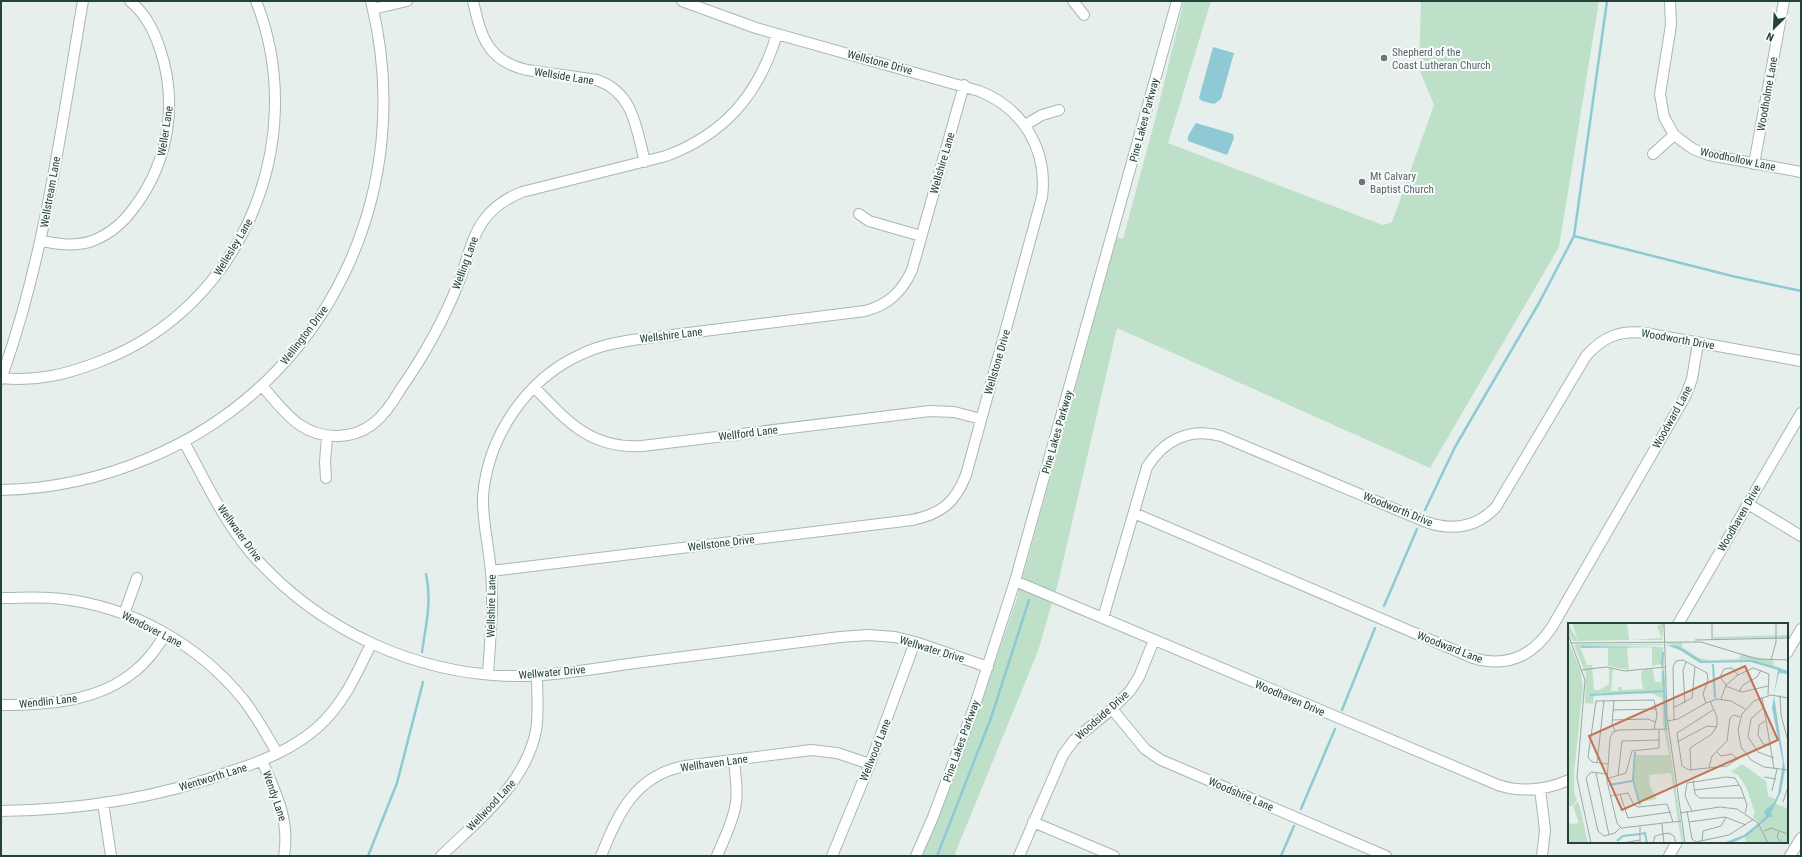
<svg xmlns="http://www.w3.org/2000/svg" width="1802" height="857" viewBox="0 0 1802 857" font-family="'Roboto Condensed',sans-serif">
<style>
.green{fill:#bfe0c8}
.water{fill:#8ec9d4}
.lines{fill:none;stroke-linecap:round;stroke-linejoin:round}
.stream{stroke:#8ec9d4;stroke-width:2.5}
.minor-casing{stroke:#a8b8b2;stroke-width:12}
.minor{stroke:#fff;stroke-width:10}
.worship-dot{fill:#6b7280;stroke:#f7fbf9;stroke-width:1.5}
.labels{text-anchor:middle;stroke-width:4;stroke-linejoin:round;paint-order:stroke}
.worship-label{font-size:11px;fill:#5b616d;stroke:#f7fbf9;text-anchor:start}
.street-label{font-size:11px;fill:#24423a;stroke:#f7fbf9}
.inset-river{fill:none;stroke:#8ec9d4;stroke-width:2}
.inset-road{fill:none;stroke:#98aaa4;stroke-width:1}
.view{fill:#c07456;fill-opacity:0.15;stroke:#c07456;stroke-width:2}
.inset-edge{fill:none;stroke:#24423a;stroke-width:2}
</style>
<rect width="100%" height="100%" fill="#e6efeb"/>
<path class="green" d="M1184 1H1211L1168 143 1383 225 1392 222 1434 105 1419 69 1421 1H1599L1559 247 1430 468 1117 328 1058 583 1038 651 954 856H922L974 724 1016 601 1117 237 1123 239 1155 120Z"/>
<path class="water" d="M1213 47 1234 53 1221 99 1214 104 1202 101 1199 98Z
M1196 123 1233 134 1234 138 1227 155 1188 141V136Z"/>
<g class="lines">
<path class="stream" d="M1574 236 1732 276 1801 291
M1425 510 1455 447 1539 303 1574 236 1607 1
M1384 606 1417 529
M422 652C426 624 432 602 426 574
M1342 710 1375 628
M1301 809 1335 729
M368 856 397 783 423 682
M937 856 991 718 1029 600
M1281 856 1294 826"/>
<g class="minor-casing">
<path id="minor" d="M473 1C481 36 487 61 527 70L597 80C634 93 636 128 645 162
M1073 1 1084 15
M1670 1 1671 25 1660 94 1664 117 1674 135 1693 149 1709 155 1801 172
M373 9 407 1
M1025 125 1042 115 1059 110
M1653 154 1674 135
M1754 164 1784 1
M859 214 869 221 921 236
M41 241C58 244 75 247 92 241 111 234 125 221 136 205 169 160 178 102 160 49 154 30 146 14 130 1
M1 378C37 382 68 374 101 361 243 307 311 140 256 1
M1 379C45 257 61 128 83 1
M262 386C274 399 285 415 300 425 322 440 353 440 374 423 384 415 393 402 400 390 423 357 443 322 458 284 467 263 470 239 484 220 494 206 507 198 522 192L666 156C725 134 759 94 777 34
M534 387C567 421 590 449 642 446L930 411 954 412 981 419
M184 442C205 480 223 520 251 553 319 631 419 677 523 676 565 675 609 666 651 661 714 653 777 645 840 637L868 635 895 637 915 642 988 667
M326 478 325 462 327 436
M1 490C52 489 102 478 149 458 330 382 418 188 371 1
M1748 504 1801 536
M1134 513 1473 658C1507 668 1533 656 1552 627L1685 397 1692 379 1698 343
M491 571 912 520C941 514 955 503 966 475L1042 197C1048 150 1023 108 979 91L756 28 682 1
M1015 581 1498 785C1522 793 1546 790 1569 780
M1 598C21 598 42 596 62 599 132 607 198 644 243 699 256 716 267 735 277 753
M124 614 137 578
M1103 618 1147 467C1164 440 1190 427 1221 436L1426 522C1452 531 1476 528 1496 507L1586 356C1603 337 1619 330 1645 333L1801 361
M1678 624 1801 413
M1787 653 1801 629
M488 674C490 640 494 606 491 572 489 547 482 521 483 496 488 436 527 378 582 354 598 346 615 343 632 340L865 311C888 305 902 292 912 270L964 85
M1 705C47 705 98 702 135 671 148 661 157 647 166 634
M1112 709 1145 749 1161 760 1386 856
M262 761C276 793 290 820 284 856
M1540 789 1545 830 1542 856
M103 803 111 856
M1 811C79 810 158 798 232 771 263 761 293 749 318 727 343 705 357 673 371 644
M1033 822 1114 856
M441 856C478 820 525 785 536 731 539 713 537 694 537 675
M601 856C618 814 635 775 685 766L811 750 837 753 870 764
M717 856C724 839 733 822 736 803 738 789 735 774 734 760
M832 856 870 764 915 642
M916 856 933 817 976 702 1015 581 1177 1
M1019 856 1063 755 1074 740 1112 709 1130 691 1139 677 1154 640
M1669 856 1677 842
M1790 856 1801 838"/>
</g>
<use href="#minor" class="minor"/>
</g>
<g class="worship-dot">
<circle cx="1384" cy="58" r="4"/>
<circle cx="1362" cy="182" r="4"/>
</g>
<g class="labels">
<g class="worship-label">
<text x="1392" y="56">Shepherd of the<tspan x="1392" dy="13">Coast Lutheran Church</tspan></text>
<text x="1370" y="180">Mt Calvary<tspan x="1370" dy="13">Baptist Church</tspan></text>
</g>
<g class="street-label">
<text transform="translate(880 62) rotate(15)" y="4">Wellstone Drive</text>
<text transform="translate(564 76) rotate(9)" y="4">Wellside Lane</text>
<text transform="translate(1767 94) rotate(-80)" y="4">Woodholme Lane</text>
<text transform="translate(1144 120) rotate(-75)" y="4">Pine Lakes Parkway</text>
<text transform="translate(165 131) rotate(-81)" y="4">Weller Lane</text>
<text transform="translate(1738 159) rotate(12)" y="4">Woodhollow Lane</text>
<text transform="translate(942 163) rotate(-74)" y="4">Wellshire Lane</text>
<text transform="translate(50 192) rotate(-80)" y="4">Wellstream Lane</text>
<text transform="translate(233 247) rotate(-59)" y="4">Wellesley Lane</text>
<text transform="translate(465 263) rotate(-70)" y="4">Welling Lane</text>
<text transform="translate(304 335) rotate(-53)" y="4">Wellington Drive</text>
<text transform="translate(671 335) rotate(-7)" y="4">Wellshire Lane</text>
<text transform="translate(1678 339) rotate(10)" y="4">Woodworth Drive</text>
<text transform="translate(997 362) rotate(-74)" y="4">Wellstone Drive</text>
<text transform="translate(1672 417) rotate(-61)" y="4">Woodward Lane</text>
<text transform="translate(1057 432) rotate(-74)" y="4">Pine Lakes Parkway</text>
<text transform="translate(748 433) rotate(-7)" y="4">Wellford Lane</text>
<text transform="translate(1398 509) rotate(22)" y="4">Woodworth Drive</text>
<text transform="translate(1739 518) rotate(-60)" y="4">Woodhaven Drive</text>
<text transform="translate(240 533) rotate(54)" y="4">Wellwater Drive</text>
<text transform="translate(721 543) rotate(-7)" y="4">Wellstone Drive</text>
<text transform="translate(491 606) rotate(-89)" y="4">Wellshire Lane</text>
<text transform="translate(152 629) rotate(27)" y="4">Wendover Lane</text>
<text transform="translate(1450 647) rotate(21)" y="4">Woodward Lane</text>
<text transform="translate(932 649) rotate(17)" y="4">Wellwater Drive</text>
<text transform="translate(552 672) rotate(-5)" y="4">Wellwater Drive</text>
<text transform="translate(1290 698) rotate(23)" y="4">Woodhaven Drive</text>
<text transform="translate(48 701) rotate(-6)" y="4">Wendlin Lane</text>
<text transform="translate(1102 715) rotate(-42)" y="4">Woodside Drive</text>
<text transform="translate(961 741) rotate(-70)" y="4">Pine Lakes Parkway</text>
<text transform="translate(875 750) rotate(-68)" y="4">Wellwood Lane</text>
<text transform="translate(714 763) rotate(-8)" y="4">Wellhaven Lane</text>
<text transform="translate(213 777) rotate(-17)" y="4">Wentworth Lane</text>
<text transform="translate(1241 794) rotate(23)" y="4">Woodshire Lane</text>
<text transform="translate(275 796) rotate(71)" y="4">Wendy Lane</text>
<text transform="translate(491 805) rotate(-47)" y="4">Wellwood Lane</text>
</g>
</g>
<g transform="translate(1568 623)">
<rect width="220" height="220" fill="#e6efeb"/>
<path d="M0 0 10 18 4 0H59L61 17 5 18 0 9ZM96 0 94 17H62L94 15 89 3ZM220 12V15L146 16 145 14ZM0 17 12 46 15 64 6 150V169L9 177 4 183H0ZM98 20H114V24L131 35 142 37 171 36 173 31 206 38 205 42 220 48 182 37 134 38 113 25ZM11 21 19 42H24L26 67H31L41 61V45L45 46 43 68H50V64H53L54 67 75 66 73 51 74 48 79 46H85L87 59H93L94 43 93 41 84 43V24H95L99 105 116 220H114L110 199 103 150 81 152 82 163 89 176 72 179 66 156 68 132H101L95 101 94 75 85 71 32 70 26 71 25 81 17 80 18 51 6 22ZM13 21H95V22L14 23ZM59 24 61 47 40 43V25ZM174 141 198 158 200 173 209 177 208 181 218 185 220 182V220H178L177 214 192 201 185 194 187 190 178 164 170 152 163 149ZM10 179 11 181 20 220H0V198L3 201 11 200 5 183Z" fill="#bfe0c8"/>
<path d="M11 21 14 23 95 24 13 25ZM98 22 110 23 134 38 185 37 220 48V51L211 50 206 71 210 47 183 39 132 40 112 27ZM206 73 217 146 213 169 203 190 205 194H201L179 213 166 219 155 220 176 212 192 199 198 193 196 188 206 180 210 171 215 140 204 85Z" fill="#8ec9d4"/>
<path class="inset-river" d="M145 41 147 75M94 43 95 29M95 48 98 105M22 72 96 68M67 129 65 157 72 182M41 162 64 158M73 211 77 210 79 220M49 218 55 213 72 211"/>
<path class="inset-road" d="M96 0 99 94 117 220M144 0V16M0 11 17 57 9 155 23 220M127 17 220 15M2 20 133 19 189 36 220 37M203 37 208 19V0M13 47 38 44 57 48 97 44M158 62 152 54 156 46 164 45 170 52M157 63 174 69 200 63M171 69 175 62 189 54 193 47M212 72 213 92 220 118M194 74 206 145M220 75 203 72 186 78 174 91 170 107 173 124 183 137 196 144 220 147M153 76 158 62 170 52 185 45 201 51 200 72M46 77 44 101 47 108M117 80 115 47 118 39M105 85 124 75 127 44M195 85 183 96 180 114 190 129 206 135M45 87 89 86M145 87 109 110 114 143 121 147 159 143 177 131M44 97 80 96 87 99M106 97 105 44 108 38 115 37 139 50 140 57 135 71 138 80M99 98 110 96 138 80 149 76 163 78 177 86M197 98 191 102 190 112 195 121 203 122M100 106 51 107 45 109 42 115 39 158 49 200 53 205 113 198M109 119 139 103 149 104M148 128 153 133 164 131 170 137M29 140 36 77M40 141 24 139 20 134 28 78 86 77 89 92 86 106M141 144 144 133 159 118 162 95 166 92 172 94M123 147 122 125 144 111 149 103V94L142 78M28 150 41 212M39 151 23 149 18 155 30 208 36 213 47 210 52 205M50 153 54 118 92 117M196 154 208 156M38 156 58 150 64 128 91 125V106M125 157 127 171 132 175H177M126 167 171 162M204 168 209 146M52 171 60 195 103 189M42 173 60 170 66 182 70 184 99 181 105 199M215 179 220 164M119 188 124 216 128 219 161 212 186 196M124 188 117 173 119 160 158 154 167 155 173 165 179 182 177 190M112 190 152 184 169 186 190 200 200 220M121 199 157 194 178 202M72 204V220M196 208 203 205 220 211M211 208 209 214 213 220M134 218 135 208 153 203 158 194M55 220 72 217M85 220 87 213 95 211 94 201M96 220 95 211 101 210 106 213 108 220"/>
<path class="view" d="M177 43 210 117 54 187 21 113Z"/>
<rect width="220" height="220" class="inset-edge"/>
</g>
<rect width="1802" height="857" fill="none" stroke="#24423a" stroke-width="4"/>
<g transform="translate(1774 28) rotate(204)" stroke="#f7fbf9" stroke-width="3" paint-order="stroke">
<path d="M0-3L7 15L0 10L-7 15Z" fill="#24423a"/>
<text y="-6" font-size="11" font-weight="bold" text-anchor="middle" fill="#24423a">N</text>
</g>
</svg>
